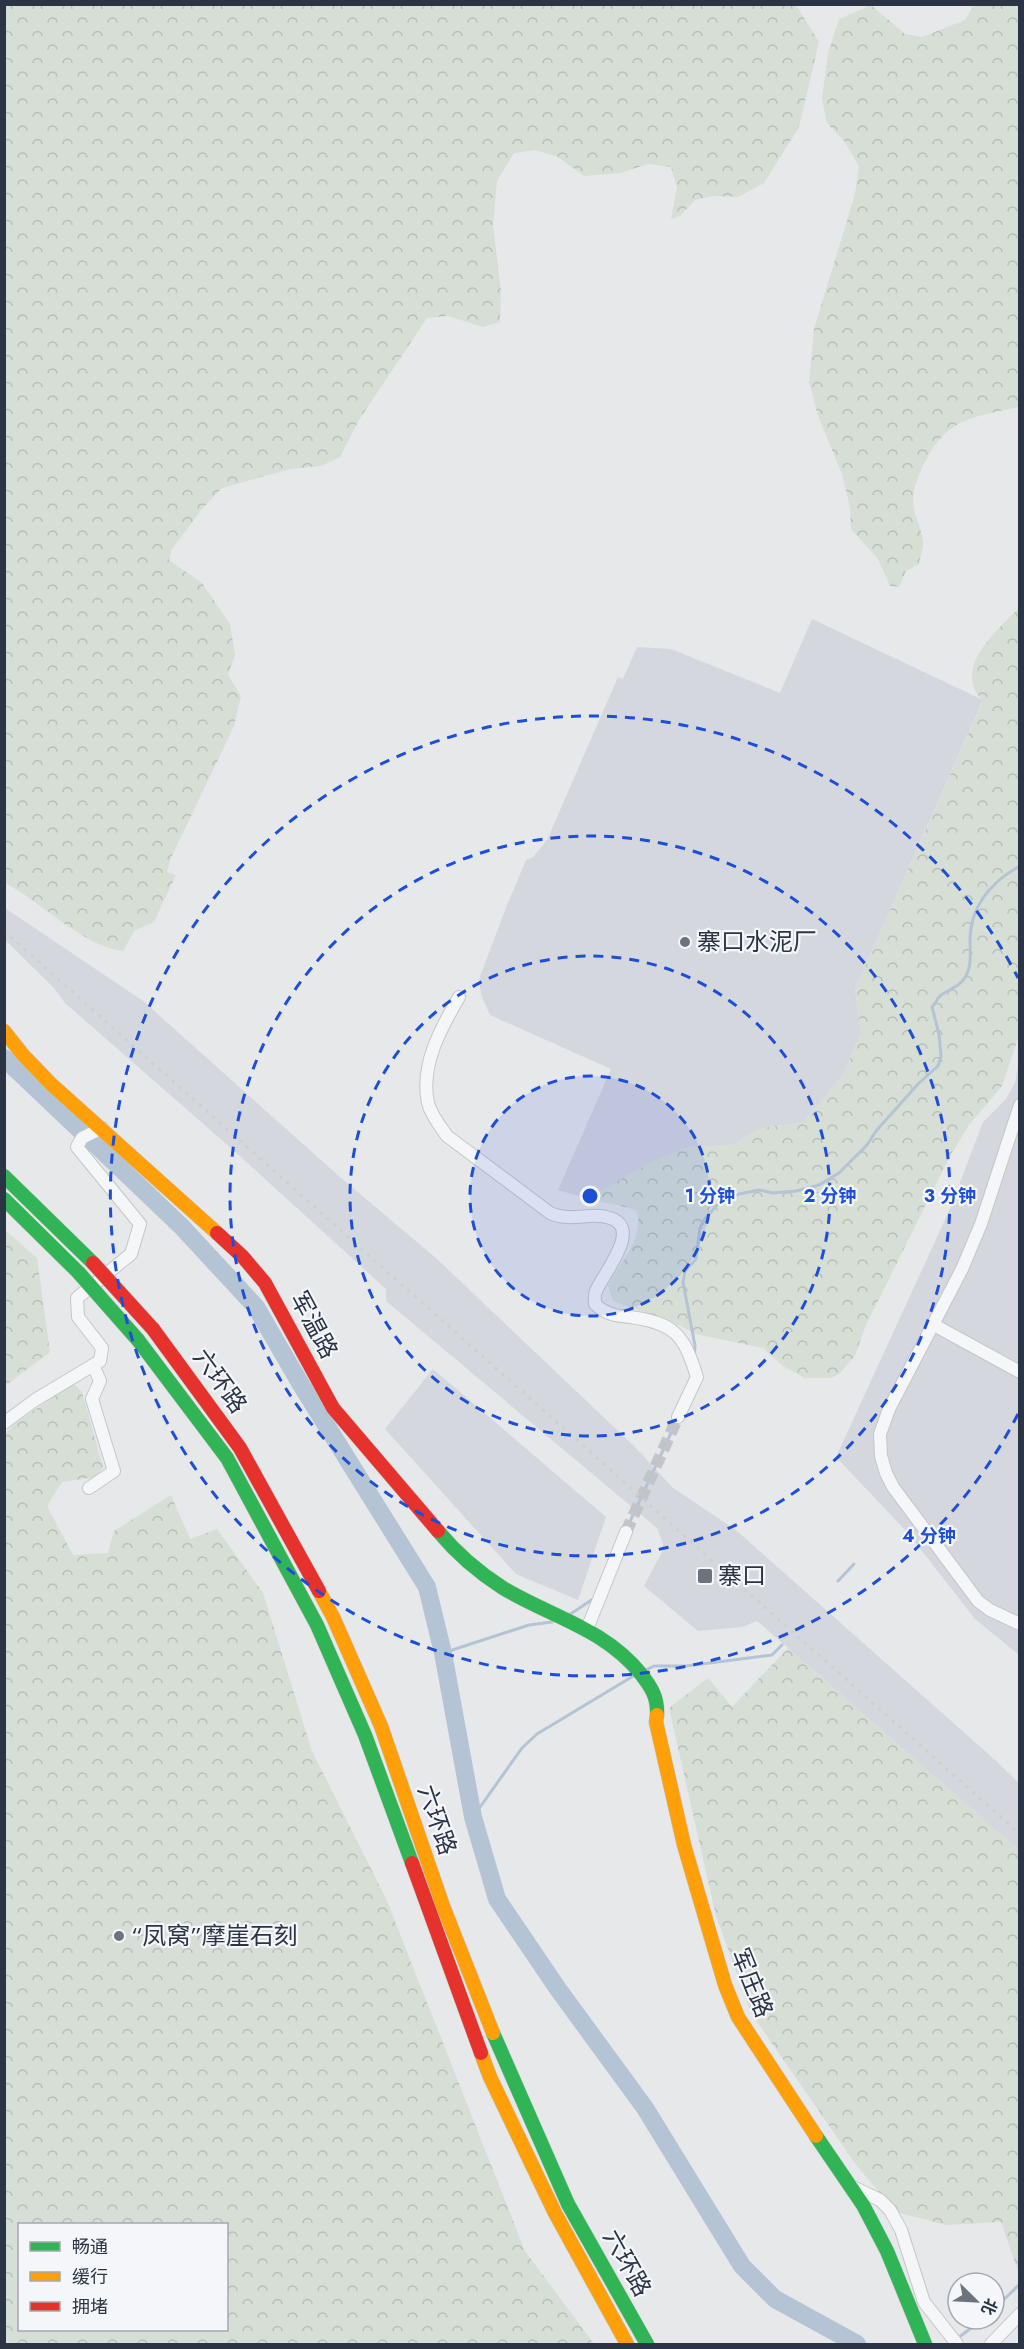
<svg xmlns="http://www.w3.org/2000/svg" width="1024" height="2349" viewBox="0 0 1024 2349" font-family="Jost,'Noto Sans SC',sans-serif">
<style>
.built{fill:#d4d7dd}
.forest{fill:url(#forest-crowns);fill-rule:evenodd}
.lines{fill:none;stroke-linecap:round;stroke-linejoin:round}
.stream{stroke:#b4c4d5;stroke-width:3}
.river{stroke:#b4c4d5;stroke-width:18}
.street-tunnel{stroke:#c1c4c9;stroke-width:12;stroke-dasharray:12 6;stroke-linecap:butt}
.street-casing{stroke:#c4c6c8;stroke-width:14}
.fast-casing{stroke:#c2c5c8;stroke-width:15}
.slow-casing{stroke:#c2c5c8;stroke-width:15}
.jam-casing{stroke:#c2c5c8;stroke-width:15}
.street{stroke:#f5f6f7;stroke-width:12}
.fast{stroke:#30b455;stroke-width:14}
.slow{stroke:#ff9f0a;stroke-width:14}
.jam{stroke:#e5322d;stroke-width:14}
.rail{stroke:#cecfd2;stroke-width:3;stroke-dasharray:3 6;stroke-linecap:butt}
.fast-bridge-casing{stroke:#b8bbbf;stroke-width:15;stroke-linecap:butt}
.jam-bridge-casing{stroke:#b8bbbf;stroke-width:15;stroke-linecap:butt}
.fast-bridge{stroke:#30b455;stroke-width:14}
.jam-bridge{stroke:#e5322d;stroke-width:14}
.ring{fill:none;stroke:#1d4ed8;stroke-width:3;stroke-dasharray:10 8}
.poi-dot{fill:#6c737f;stroke:#f4f6f9;stroke-width:2}
.labels{text-anchor:middle;stroke-width:4.5;stroke-linejoin:round;paint-order:stroke}
.poi-label{font-size:24px;fill:#2b3445;stroke:#f4f6f9;text-anchor:start}
.street-label{font-size:24px;fill:#2b3445;stroke:#f4f6f9}
.centre{fill:#1d4ed8;stroke:#f4f6f9;stroke-width:3}
.ring-label{font-size:18px;text-anchor:middle;font-weight:bold;fill:#1d4ed8;stroke:#f4f6f9;stroke-width:4.5;stroke-linejoin:round;paint-order:stroke}
</style>
<defs>
<pattern id="forest-crowns" width="20" height="18" patternUnits="userSpaceOnUse" patternTransform="scale(1.5)"><rect width="20" height="18" fill="#d6ded6"/><path d="M2 6a3 3 0 1 1 6 0M12 15a3 3 0 1 1 6 0" fill="none" stroke="#b8bfb9"/></pattern>
</defs>
<rect width="100%" height="100%" fill="#e6e8ea"/>
<path class="built" d="M812 619 983 700 855 989 861 1033 843 1075 803 1122 763 1128 745 1137 737 1144 687 1148 649 1163 588 1199 558 1190 611 1069 490 1015 481 995 479 979 507 905 526 860 533 857 547 840 618 677 623 679 637 647 671 649 780 693Z
M5 908 143 1001 340 1177 437 1259 634 1446 673 1488 737 1531 994 1759 1019 1783V1850L757 1621 742 1627 698 1631 644 1586 662 1552 663 1544 657 1528 386 1301V1289L232 1149 65 1003 54 988 5 940Z
M1019 1061V1655L975 1619 907 1532 836 1457 949 1211 983 1122 1006 1099 1015 1083Z
M433 1369 606 1517 578 1600 516 1574 385 1429Z"/>
<path class="forest" d="M796 5 819 42 799 127 764 183 738 197 713 196 695 200 680 216 671 219 677 188 671 167 648 164 620 173 584 176 558 157 535 150 514 153 497 181 493 225 501 291 500 322 483 327 448 316 427 318 359 420 340 457 321 466 290 469 222 488 202 509 172 549 169 560 202 583 230 624 235 655 228 675 241 696 234 726 171 858 167 872 176 875 154 922 134 931 123 951C84 947 40 901 5 883V5Z
M871 5 905 34 922 37 965 20 974 5H1020L1019 407C975 417 947 417 925 462 919 473 913 488 913 501 913 516 922 528 923 541 924 548 920 557 919 564L906 571 899 587 890 586 878 559 851 529 850 507 842 474 818 416 809 382 814 329 855 194 859 166 844 141 827 123 822 99 828 53 839 19Z
M1019 608V1035L1002 1086 969 1125 950 1156 866 1325 855 1356 839 1374 831 1378H805L783 1366 763 1348 695 1334 681 1326 613 1301 608 1286C621 1260 643 1242 637 1211 621 1204 605 1204 588 1199L649 1163 687 1148 737 1144 745 1137 763 1128 802 1122 843 1075 861 1033 855 989 983 701C951 668 997 631 1019 608Z
M5 1230 37 1258 50 1352 5 1386Z
M73 1383 82 1392 103 1467 96 1477 62 1482 47 1506 73 1555 108 1553 114 1531 171 1495 190 1539 217 1529 263 1593 312 1751 387 1901 525 2251 594 2344H5V1434L16 1423ZM20 2224H226V2330H20Z
M788 1648 1019 1850 1020 2269 1018 2271 1001 2222 946 2225 896 2212 857 2166 751 2013 716 1916 669 1708 708 1678 732 1707Z"/>
<g class="lines">
<path class="stream" d="M694 1356 695 1346 683 1282 685 1271 696 1259 700 1228 705 1219 717 1205 739 1194 759 1190 773 1193 796 1191 819 1185 839 1173 867 1145 876 1131 919 1083 938 1066 941 1056 939 1034 932 1007C935 1004 937 999 940 996 949 989 960 987 966 976 972 965 970 951 970 939 971 906 991 882 1020 866
M627 1528 677 1420
M838 1581 854 1564
M569 1615 593 1599
M443 1653 529 1625 552 1622
M646 1670 654 1666H686L772 1655 782 1645
M473 1817 522 1748 537 1734 635 1675
M994 2309 1020 2284
M958 2338 983 2319"/>
<path class="river" d="M4 1058 82 1132
M92 1141 182 1227 256 1307 300 1383 427 1587 443 1653 473 1817 497 1899 558 1989 645 2108 742 2266 775 2299 857 2344"/>
<path class="street-tunnel" d="M626 1532 678 1417"/>
<g class="street-casing">
<path id="street" d="M459 997C441 1028 420 1065 428 1103 431 1115 440 1126 447 1136L550 1213C572 1223 590 1211 610 1218 643 1228 603 1274 596 1291 594 1295 595 1299 595 1304 605 1314 616 1316 630 1317 675 1323 684 1335 697 1377L678 1417
M1020 1105 981 1224 962 1269 889 1409 880 1434 881 1456 886 1473 893 1487 978 1601 990 1610 1020 1624
M934 1325 1020 1372
M4 1423 35 1400 100 1361 102 1348 78 1317 77 1298 131 1254 140 1224 77 1147 82 1138 102 1128
M89 1488 114 1471 92 1399 100 1381 93 1365
M587 1629 626 1532
M853 2187 880 2200 890 2210 901 2230 924 2302 957 2344
M991 2344 1020 2314"/>
</g>
<g class="fast-casing">
<path id="fast" d="M4 1176 93 1263
M4 1199 79 1273
M138 1340 227 1458 317 1625 365 1735 412 1863
M438 1531C457 1554 478 1572 503 1588 551 1617 604 1628 641 1674 651 1687 658 1697 657 1715
M493 2033 568 2204 647 2344
M816 2136 863 2205 887 2251 925 2344"/>
</g>
<g class="slow-casing">
<path id="slow" d="M4 1031 23 1055 51 1084 217 1233
M319 1591 333 1617 381 1726 443 1906 493 2033
M657 1715 656 1722 684 1845 725 1985 738 2017 816 2136
M481 2053 490 2077 555 2213 627 2344"/>
</g>
<g class="jam-casing">
<path id="jam" d="M217 1233 243 1257 265 1283 333 1408 438 1531
M153 1329 240 1448 319 1591
M412 1863 481 2053"/>
</g>
<use href="#street" class="street"/>
<use href="#fast" class="fast"/>
<use href="#slow" class="slow"/>
<use href="#jam" class="jam"/>
<path class="rail" d="M4 931 1020 1834"/>
<g class="fast-bridge-casing">
<path id="fast-bridge" d="M79 1273 138 1340"/>
</g>
<g class="jam-bridge-casing">
<path id="jam-bridge" d="M93 1263 153 1329"/>
</g>
<use href="#fast-bridge" class="fast-bridge"/>
<use href="#jam-bridge" class="jam-bridge"/>
</g>
<circle cx="590" cy="1196" r="120" fill="#1d4ed8" fill-opacity=".12"/>
<g class="ring">
<circle cx="590" cy="1196" r="120"/>
<circle cx="590" cy="1196" r="240"/>
<circle cx="590" cy="1196" r="360"/>
<path d="M1018 1414A480 480 0 1 1 1018 978"/>
</g>
<g class="poi-dot">
<circle cx="685" cy="942" r="6"/>
<rect x="697" y="1568" width="16" height="16" rx="3"/>
<circle cx="119" cy="1936" r="6"/>
</g>
<g class="labels">
<g class="poi-label">
<text x="697" y="950">寨口水泥厂</text>
<text x="718" y="1584">寨口</text>
<text x="131" y="1944">“凤窝”摩崖石刻</text>
</g>
<g class="street-label">
<text transform="translate(314 1325) rotate(62)" y="8">军温路</text>
<text transform="translate(220 1381) rotate(54)" y="8">六环路</text>
<text transform="translate(437 1820) rotate(71)" y="8">六环路</text>
<text transform="translate(752 1983) rotate(68)" y="8">军庄路</text>
<text transform="translate(627 2263) rotate(61)" y="8">六环路</text>
</g>
</g>
<circle cx="590" cy="1196" r="9" class="centre"/>
<g class="ring-label">
<text x="710" y="1202">1 分钟</text>
<text x="830" y="1202">2 分钟</text>
<text x="950" y="1202">3 分钟</text>
<text x="929" y="1542">4 分钟</text>
</g>
<rect width="1024" height="2349" fill="none" stroke="#2b3445" stroke-width="12"/>
<rect x="18" y="2223" width="210" height="108" fill="#f4f6f9" stroke="#a4a8b1" stroke-width="1.5"/>
<rect x="30" y="2242" width="30" height="9" fill="#30b455" stroke="#a4a8b1" stroke-width="1.5"/>
<text x="72" y="2253" font-size="18" fill="#2b3445">畅通</text>
<rect x="30" y="2272" width="30" height="9" fill="#ff9f0a" stroke="#a4a8b1" stroke-width="1.5"/>
<text x="72" y="2283" font-size="18" fill="#2b3445">缓行</text>
<rect x="30" y="2302" width="30" height="9" fill="#e5322d" stroke="#a4a8b1" stroke-width="1.5"/>
<text x="72" y="2313" font-size="18" fill="#2b3445">拥堵</text>
<g transform="translate(976 2301) rotate(114)"><circle r="28" fill="#f4f6f9" stroke="#a4a8b1" stroke-width="1.5"/>
<path d="M0-4.5L10 22L0 15L-10 22Z" fill="#6c737f"/>
<text y="-9" font-size="16" font-weight="bold" text-anchor="middle" fill="#2b3445">北</text>
</g>
</svg>
